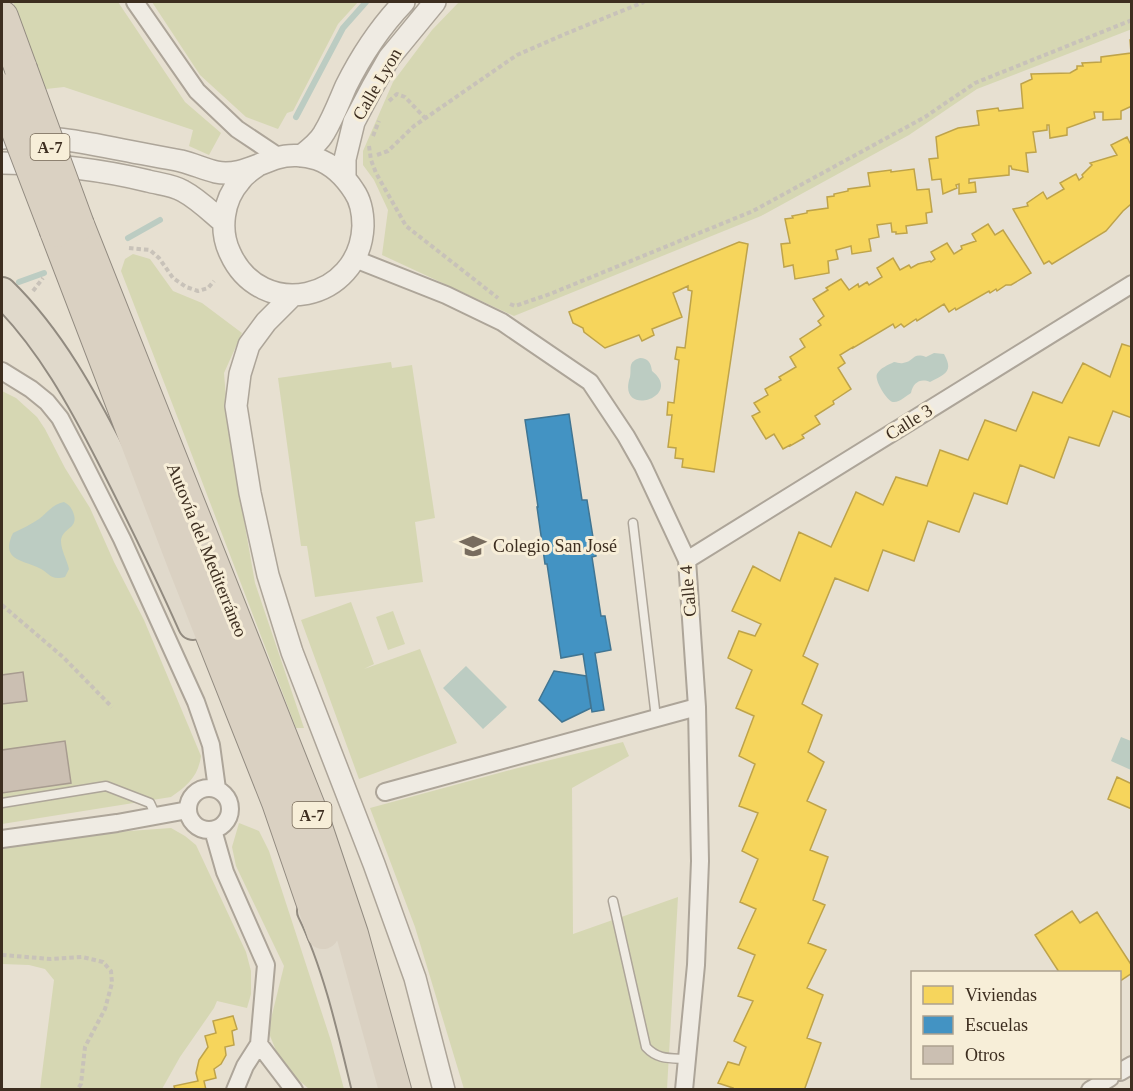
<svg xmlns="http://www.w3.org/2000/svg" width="1133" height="1091" viewBox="0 0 1133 1091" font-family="Georgia,serif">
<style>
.green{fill:#d6d7b3}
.water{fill:#bcccc2}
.homes{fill:#f6d55c;stroke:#bea34a;stroke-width:1.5}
.schools{fill:#4393c3;stroke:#417592;stroke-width:1.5}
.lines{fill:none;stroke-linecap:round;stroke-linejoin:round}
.stream{stroke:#bcccc2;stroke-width:6}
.building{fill:#cbbfb2;stroke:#a89c90;stroke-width:1.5}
.service-casing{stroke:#ada599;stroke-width:11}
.minor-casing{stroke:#ada599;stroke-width:20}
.tertiary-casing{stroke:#ada599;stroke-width:24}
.trunk-casing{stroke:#928b80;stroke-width:32}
.motorway-casing{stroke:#928b80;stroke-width:34}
.path{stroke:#c8c2b9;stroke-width:4;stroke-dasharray:4.5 3;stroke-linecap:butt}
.service{stroke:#efebe3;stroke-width:8}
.minor{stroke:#efebe3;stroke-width:16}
.tertiary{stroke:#efebe3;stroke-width:21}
.trunk{stroke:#e0d9cb;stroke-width:28}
.motorway{stroke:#dad1c2;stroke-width:32}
.motorway-bridge-casing{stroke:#928b80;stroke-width:34;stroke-linecap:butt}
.motorway-bridge{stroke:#dad1c2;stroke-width:32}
.labels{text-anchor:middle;stroke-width:6;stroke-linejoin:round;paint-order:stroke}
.shield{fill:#f7eed8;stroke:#756857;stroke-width:1.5}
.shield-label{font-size:16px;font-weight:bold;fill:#3d2e20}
.street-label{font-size:18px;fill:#3d2e20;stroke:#f7eed8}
.poi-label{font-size:18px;fill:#3d2e20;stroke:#f7eed8;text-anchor:start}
</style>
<rect width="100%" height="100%" fill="#e7e0d1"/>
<path class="green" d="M13 2H118L185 102 221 133 209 155 189 146 193 130 64 87 46 89Z
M152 2H358L338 24 293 111 287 113 278 129 246 117 200 75Z
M459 2H1131L1132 29 977 89 909 135 761 216 514 316 382 255 388 210 374 180 363 165V151L393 82 432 30Z
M133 254 150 259 173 291 202 303 242 333 224 373 229 435 255 583 304 728H296L182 429 121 271 125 259Z
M391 362 392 368 412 365 435 518 415 522 423 582 315 597 307 546H301L278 378Z
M2 391 16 398 37 417 45 429 65 468 90 508 114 562 144 620 201 756C198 777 187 786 171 797L2 824Z
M351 602 374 664 364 669 420 649 457 743 359 779 301 620Z
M393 611 405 644 388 650 376 617Z
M623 742 629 756 572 788 573 934 678 897 667 1089H464L415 927 370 808 514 769Z
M239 823 259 831 269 851 331 1041 344 1089H309L287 1070 277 1053 268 1031 284 966 236 866 232 847Z
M171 828 185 836 196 845 246 952 251 971V994L247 1008 217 1001 214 1008 180 1057 162 1089H40L54 980 45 969 29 965 2 964V846L102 833Z"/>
<path class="water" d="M934 353 944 354C954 372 945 374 930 382 920 378 913 383 911 393 906 396 899 403 893 402 887 401 874 380 877 374 880 368 888 365 894 362 897 362 900 364 903 363 914 362 912 352 926 357Z
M640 358C648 358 651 363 652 371 685 397 616 419 630 377 632 368 627 362 640 358Z
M64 502C69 505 71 507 73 512 80 529 62 527 61 541 61 550 67 560 69 569L65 577C50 581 50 573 39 568 22 560 0 560 13 533 22 529 31 524 39 519 48 512 53 504 64 502Z
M466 666 507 707 483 729 443 688Z
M1121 737 1131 741V770L1111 761Z"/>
<path class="homes" d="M1130 40H1132V106L1121 111V119L1103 120V112H1094L1095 118 1067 128V135L1050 138 1049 125H1047V130L1033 132 1036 152 1026 153 1028 172 1012 169 1011 166H1009V175L969 179V183L975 182 976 192 959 194V184L956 185 957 188 943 194 941 179 932 180 929 159 938 158 936 137 958 128 979 125 977 111 998 108 999 111 1023 108 1021 84 1032 79 1031 74 1070 73 1077 69V66H1083L1082 63 1101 62V57L1131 53Z
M1127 137 1130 143H1132V207L1130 205 1123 211 1106 231 1052 264 1049 261 1044 264 1013 209 1028 206 1027 203 1043 192 1047 199 1064 189 1060 183 1076 174 1079 180 1083 177 1082 175 1092 165 1090 163 1117 155 1111 145Z
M914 169 917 190 929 189 932 212 926 213 927 223 906 226 907 233 896 234V232H892L891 223 877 225 879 237 869 239 871 251 852 254 851 246 836 250 838 259 828 261 829 273 795 279 793 265 784 267 781 244 790 243 785 219 793 218 792 216 807 213V211L828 208 827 197 834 196V194L848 191V189L870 186 868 173 891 170V172Z
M988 224 995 235 1003 230 1031 273 1011 285H1006L997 291 996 289 990 293 989 291 956 310 955 308 949 312 944 304 917 321 916 319 904 327 901 324 895 328 893 324 853 348V347L840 355 845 363 838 368 851 389 833 401 834 404 815 416 820 424 802 435 804 438 790 446V445L783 449 774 434 766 439 752 416 760 412 754 403 768 395 765 389 781 380 779 377 796 367 790 357 805 347 800 339 821 325 818 321 824 316 813 299 828 290 826 288 841 279 849 290 858 284 859 287 867 282 869 285 882 277 877 268 893 258 900 270 909 265 911 268 918 264 930 261 931 262 935 259 931 252 947 243 954 254 962 249 961 246 976 241 972 234Z
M739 242 748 244 714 472 682 467 683 459 675 458 676 448 668 447 672 415H667L668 402 674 403 679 360 675 359 677 347 685 348 692 291 688 290V286L673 293 682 317 652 329 654 335 642 341 639 335 605 348 584 332 583 328 573 323 569 312Z
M1122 344 1132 347V418L1113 411 1099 446 1069 437 1054 478 1020 465 1007 504 974 493 959 532 928 521 914 561 883 550 868 591 835 578 803 656 818 664 802 704 822 715 808 752 824 762 807 801 826 810 810 850 828 857 813 900 825 905 808 943 826 950 807 988 823 995 807 1038 821 1043 805 1088 808 1090H732L733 1088 718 1083 728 1062 739 1065 746 1047 734 1041 753 1001 738 996 755 955 738 948 756 909 740 902 758 859 742 851 758 813 739 806 755 764 739 756 754 716 736 708 752 670 728 658 739 631 755 636 761 624 732 611 753 566 780 581 799 532 831 547 856 492 883 505 896 477 927 486 940 450 968 460 985 420 1016 431 1033 392 1062 403 1083 363 1110 377Z
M1117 777 1132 784V809L1108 799Z
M1072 911 1080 923 1097 912 1132 966V973L1120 981V972H1059L1035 935Z
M233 1016 237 1029 232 1031 234 1045 225 1047 226 1055 221 1064 214 1069 216 1078 204 1081 206 1090H175L174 1086 198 1081 196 1073 199 1060 208 1047 205 1036 216 1033 213 1021Z"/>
<path class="schools" d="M569 414 582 500H587L596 556 592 557 601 616H605L611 650 595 653 604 710 592 712 583 654 561 658 547 564H545L537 507H538L525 420Z
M554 671 586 676 591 708 562 722 539 700Z"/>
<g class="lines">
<path class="stream" d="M296 117 343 28 366 2
M128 238 160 220
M19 282 44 273"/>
</g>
<path class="building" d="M23 672 27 701 2 704V675Z
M65 741 71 783 2 793V750Z"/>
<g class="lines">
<g class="service-casing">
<path id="service" d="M633 523 656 718
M2 803 106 786 150 803 156 816
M613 901 646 1047C658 1060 670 1058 687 1059"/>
</g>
<g class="minor-casing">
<path id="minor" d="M135 2 197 91 237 129 279 157
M355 259 446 295 502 322 590 382 626 436 643 466 687 560 697 707 700 861 696 965 684 1090
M2 371 31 389 47 402 60 418 82 460 122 539 196 702 211 745 217 789
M687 560 1132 284
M188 809a21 21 0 1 1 42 0a21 21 0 1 1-42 0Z
M385 792 697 707
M213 830 225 872 266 965 259 1044 245 1066 235 1090
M2 839 117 823 188 810
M259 1044 294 1090
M1120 1072 1132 1065
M1090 1090 1110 1078"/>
</g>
<g class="tertiary-casing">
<path id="tertiary" d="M2 138C43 134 83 142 123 150 142 154 162 157 181 161 193 164 204 169 216 172 237 177 258 164 277 158 289 154 305 155 317 159 334 165 345 177 354 191 361 201 363 215 363 226 360 301 261 322 230 253 219 230 223 200 240 181 244 175 251 170 257 166
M301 156C310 149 319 142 324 133 333 118 339 102 346 86 361 56 381 26 404 2
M2 163C51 164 99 169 148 181 159 184 173 185 183 191 198 199 211 212 223 222
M345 178V159L354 122 373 86 389 58 435 2
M292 296 266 322 249 345 240 374 236 406 250 493 268 575 292 652 374 864 415 978 444 1090"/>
</g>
<g class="trunk-casing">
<path id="trunk" d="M2 292C50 339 83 400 113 459 141 514 168 569 193 625
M312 911C338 964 353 1032 367 1090"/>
</g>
<g class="motorway-casing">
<path id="motorway" d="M2 17 21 69
M78 225 311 812 352 934 395 1090
M56 231 184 565 278 802 323 933"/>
</g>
<path class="path" d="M389 101 397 94 405 97 425 118
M373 136 379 121
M369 146 371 160 376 173 406 226 498 298
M377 155 388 151 414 126 517 55 565 34 644 2
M129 248 150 250 159 258 173 278 186 287 198 291 208 288 214 281
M33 291 43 278
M510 304 515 306 550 294 753 211 925 117 975 83 1132 20
M2 605 63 657 112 707
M2 955 51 959 82 957 103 962 111 971 112 983 105 1009 85 1047 81 1084 77 1090"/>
<use href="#service" class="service"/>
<use href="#minor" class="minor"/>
<use href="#tertiary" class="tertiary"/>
<use href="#trunk" class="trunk"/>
<use href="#motorway" class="motorway"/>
<g class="motorway-bridge-casing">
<path id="motorway-bridge" d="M21 69 78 225
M2 90 56 231"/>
</g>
<use href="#motorway-bridge" class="motorway-bridge"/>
</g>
<defs>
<g id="school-bare" transform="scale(2.07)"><path d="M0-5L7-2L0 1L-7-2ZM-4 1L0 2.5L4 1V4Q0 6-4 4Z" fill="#786c5e" stroke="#f7eed8" stroke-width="2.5" paint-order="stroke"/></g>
</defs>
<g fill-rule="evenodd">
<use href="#school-bare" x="473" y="546"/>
</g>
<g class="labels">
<g class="shield">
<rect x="30.5" y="134" width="39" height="26" rx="4.5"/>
<rect x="292.5" y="802" width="39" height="26" rx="4.5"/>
</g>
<g class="shield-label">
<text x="50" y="153">A-7</text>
<text x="312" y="821">A-7</text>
</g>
<g class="street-label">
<text transform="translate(377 84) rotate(-60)" y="6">Calle Lyon</text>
<text transform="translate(909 422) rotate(-32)" y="6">Calle 3</text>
<text transform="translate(207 550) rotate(68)" y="6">Autovía del Mediterráneo</text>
<text transform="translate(688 591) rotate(-95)" y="6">Calle 4</text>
</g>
<g class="poi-label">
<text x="493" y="552">Colegio San José</text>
</g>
</g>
<rect width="1133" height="1091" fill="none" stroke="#3d2e20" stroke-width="6"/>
<rect x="911" y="971" width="210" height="108" fill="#f7eed8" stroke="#ada18e" stroke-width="1.5"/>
<rect x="923" y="986" width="30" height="18" fill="#f6d55c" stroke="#ada18e" stroke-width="1.5"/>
<text x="965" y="1001" font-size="18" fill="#3d2e20">Viviendas</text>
<rect x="923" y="1016" width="30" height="18" fill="#4393c3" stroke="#ada18e" stroke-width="1.5"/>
<text x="965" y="1031" font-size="18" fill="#3d2e20">Escuelas</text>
<rect x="923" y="1046" width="30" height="18" fill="#cbbfb2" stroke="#ada18e" stroke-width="1.5"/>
<text x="965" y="1061" font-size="18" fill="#3d2e20">Otros</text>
</svg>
